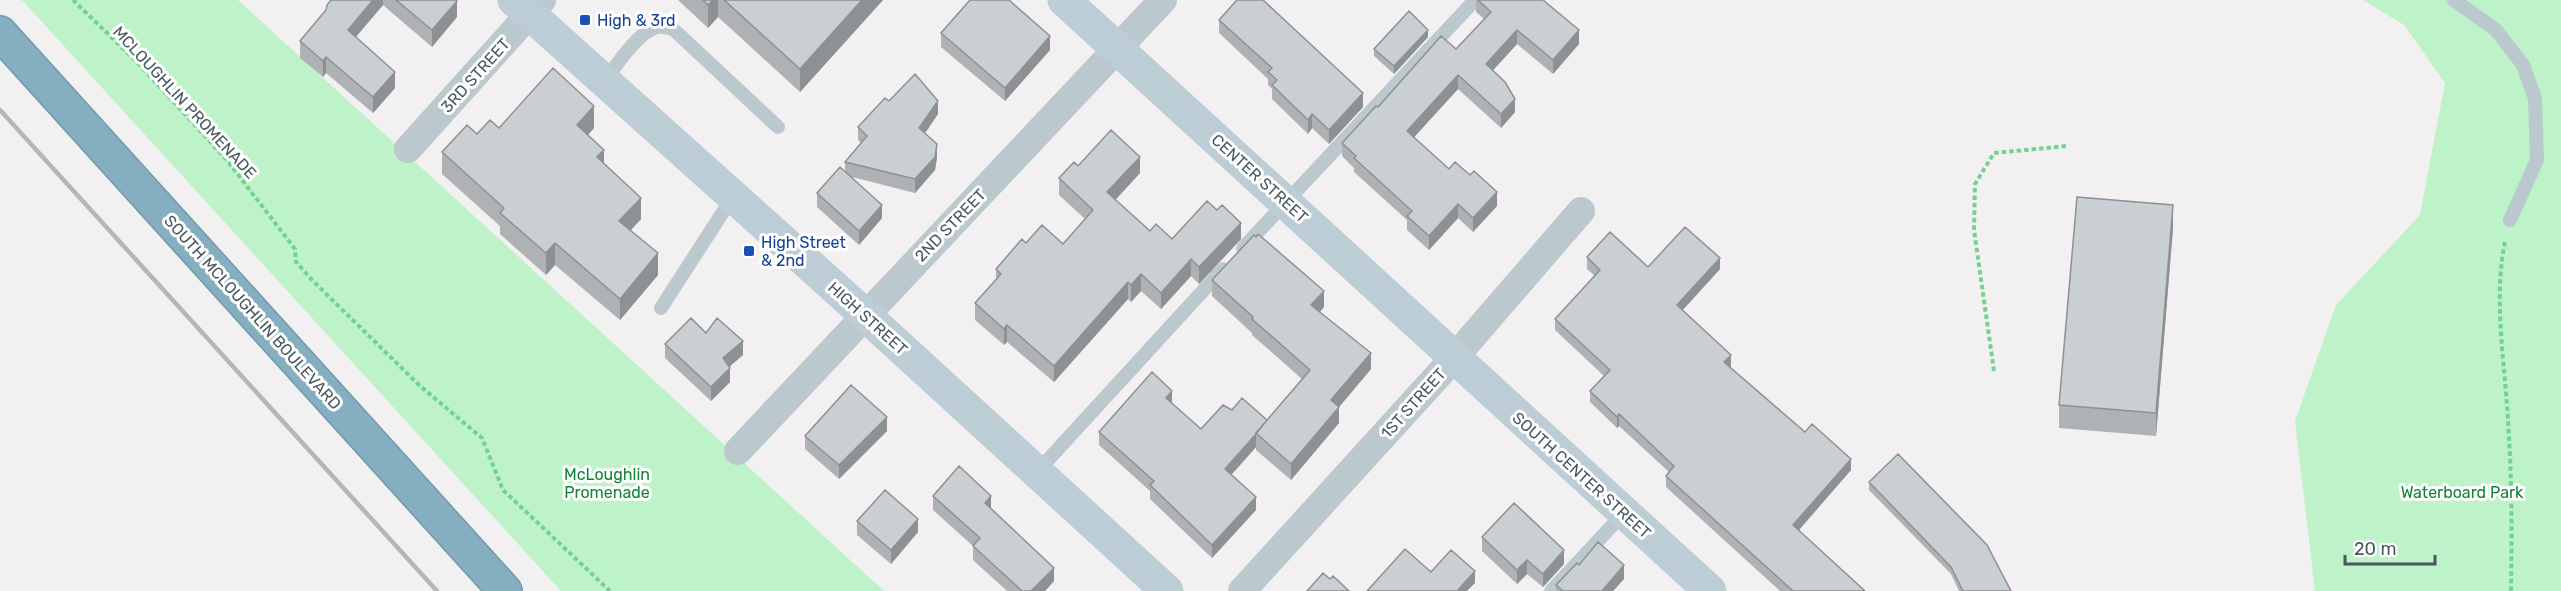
<svg xmlns="http://www.w3.org/2000/svg" width="2561" height="591" viewBox="0 0 2561 591" font-family="Rubik,sans-serif">
<style>
.green{fill:#bef2c8}
.lines{fill:none;stroke-linecap:round;stroke-linejoin:round}
.highway-casing{stroke:#719aad;stroke-width:36}
.path{stroke:#73d291;stroke-width:4;stroke-dasharray:4.5 3;stroke-linecap:butt}
.lane{stroke:#bbc9ce;stroke-width:14}
.street{stroke:#bbc9ce;stroke-width:28}
.secondary{stroke:#bdcdd5;stroke-width:33}
.highway{stroke:#86aec1;stroke-width:33}
.rail{stroke:#b2b7bb;stroke-width:4.5}
.wall{fill:#aeb2b5}
.shaded-wall{fill:#8d9194}
.building{fill:#cacfd3;stroke:#8d9194;stroke-width:1.5}
.transit-dot{fill:#1a4fb4;stroke:#fff;stroke-width:2}
.labels{text-anchor:middle;stroke-width:6;stroke-linejoin:round;paint-order:stroke}
.transit-label{font-size:16px;fill:#164399;stroke:#fff;text-anchor:start}
.street-label{font-size:16px;fill:#47595f;stroke:#fff}
.park-label{font-size:16px;fill:#128636;stroke:#fff}
</style>
<rect width="100%" height="100%" fill="#f3f0f1"/>
<path class="green" d="M22 0H238L884 591H561Z
M2363 0H2561V591H2315L2295 421 2336 305 2420 215 2445 83 2404 25Z"/>
<g class="lines">
<g class="highway-casing">
<path id="highway" d="M0 33 505 591"/>
</g>
<path class="path" d="M73 0 136 61 226 159 295 249 296 262 313 281 419 385 482 438 503 490 610 591
M2505 242C2493 300 2505 362 2508 421 2512 478 2512 534 2511 591
M1994 371 1974 230 1975 184 1994 153 2067 146"/>
<path class="lane" d="M2454 0 2496 30 2523 65 2535 98 2537 160 2510 220
M604 82C615 67 639 30 658 27 662 26 669 28 673 29L778 127
M1243 248 1475 0
M661 308 732 198
M1036 473 1223 269
M1551 591 1624 513"/>
<path class="street" d="M408 149 542 0
M738 451 1163 0
M1242 591 1454 358 1581 211"/>
<path class="secondary" d="M514 0 842 294 1167 591
M1064 0 1710 591"/>
<use href="#highway" class="highway"/>
<path class="rail" d="M0 110 437 591"/>
</g>
<path class="wall" d="M331 0H456L457 17 432 47 383 5 356 37 395 88 373 113 326 73 323 77 300 58V41L326 10Z
M678 0H883L800 92 718 17 708 28Z
M1476 0H1543L1579 44 1553 74 1517 44 1493 70 1515 112 1501 128 1458 89 1414 137 1449 169 1497 206 1473 232 1458 218 1429 250 1407 230V220L1354 172V168L1342 156V143L1378 107 1456 49 1484 19 1476 12Z
M1219 20 1363 107 1329 144 1312 128 1308 134 1272 99V89L1268 85V79L1219 33Z
M941 33 1050 50 1005 101 941 47Z
M1428 37 1394 74 1374 56V49Z
M889 101 938 114 925 133 937 157 935 170 915 193 852 177 882 218 859 245 817 207V193L845 171V162L861 143 858 140V127Z
M499 128H594L588 135 604 164 641 219 630 231 658 275 620 320 555 265 546 275 500 234V226L442 174V152Z
M1078 166 1140 173 1115 200 1150 231 1172 239H1241L1199 284 1191 276 1161 309 1141 291 1131 302 1128 299 1054 382 1007 342 1004 345 975 320V303L996 280V269L1026 243 1063 244 1085 219 1059 195V178Z
M2173 228 2156 436 2059 428V405Z
M1587 257 1648 267 1720 269 1683 310 1731 366 1730 367 1805 432 1851 470 1798 530 1865 591H1780L1666 487V476L1669 472 1619 426 1617 428 1590 402V391L1604 376 1555 330V319L1595 276 1587 269Z
M1212 280 1324 307 1320 312 1371 369 1339 407V423L1291 480 1256 450V447L1231 475 1256 510 1212 558 1150 499V491L1099 445V432L1172 404 1201 429 1232 410 1267 420 1302 379 1252 335V333L1212 296Z
M706 333 743 355 729 367 730 382 711 401 665 358V344Z
M887 431 839 479 805 449V436Z
M1869 482 2011 591H1959L1951 574 1869 490Z
M933 496 991 508 1054 581 1045 591H1007L973 560V546L933 510Z
M857 521 918 532 891 564 857 535Z
M1482 537 1564 564 1543 587 1527 574 1517 584 1482 551Z
M1624 579 1613 591H1556V585Z"/>
<path class="shaded-wall" d="M373 0H383V5L348 46V30Z
M713 0H718V17L708 28V5Z
M862 0H883L800 92V69Z
M457 1V17L432 47V30Z
M1428 30V37L1394 74V66Z
M1517 30V44L1486 78V64Z
M1579 30V44L1553 74V60Z
M1050 36V50L1005 101V88Z
M326 57V73L323 77V61Z
M395 72V88L373 113V97Z
M1458 75V89L1407 145V131Z
M1363 93V107L1329 144V130Z
M1515 99V112L1501 128V114Z
M938 101V114L919 142V128Z
M594 106V128L577 147V125Z
M1312 114V128L1308 134V120Z
M937 144V157L935 170 915 193V179Z
M604 150V172L597 157Z
M1140 157V173L1107 209V192Z
M1497 192V206L1473 232V218Z
M641 198V219L619 243V221Z
M1458 204V218L1429 250V236Z
M882 205V218L859 245V231Z
M2173 205V228L2156 436V413Z
M1241 223V239L1199 284V267Z
M555 243V265L546 275V253Z
M658 253V275L620 320V299Z
M1720 258V269L1677 316V305Z
M1191 259V276L1161 309V293Z
M1141 274V291L1131 302V285Z
M1128 282V299L1054 382V366Z
M1324 291V307L1311 322V305Z
M1007 325V342L1004 345V329Z
M743 341V355L723 372V358Z
M1371 353V369L1339 407V423L1291 480V464L1331 400Z
M1731 355V366L1724 374V362Z
M730 368V382L711 401V387Z
M1172 391V404L1166 398Z
M1619 414V426L1617 428V417Z
M887 417V431L839 479V465Z
M1256 434V447L1225 482V469Z
M1851 459V470L1793 537V525Z
M991 496V509L985 503Z
M1256 497V510L1212 558V545Z
M918 519V532L891 564V550Z
M1564 550V564L1543 587V574Z
M1527 560V574L1517 584V570Z
M1624 565V579L1613 591H1602Z
M1054 568V581L1045 591H1031Z
M1475 571V583L1467 591H1457Z"/>
<path class="building" d="M331 0H373L348 30 395 72 373 97 326 57 323 61 300 41 326 10 327 5Z
M396 0H456L457 1 432 30Z
M703 0H713L708 5Z
M724 0H862L800 69Z
M970 0H1009L1050 36 1005 88 941 33Z
M1237 0H1263L1363 93 1329 130 1312 114 1308 120 1272 85 1277 80 1268 72 1272 68 1219 20Z
M1478 0H1543L1579 30 1553 60 1517 30 1486 64 1505 82 1515 99 1501 114 1458 75 1407 131 1449 169 1455 162 1470 175 1474 171 1497 192 1473 218 1458 204 1429 236 1407 216 1412 211 1354 158 1356 156 1342 143 1376 106 1378 107 1441 36 1456 49 1491 12Z
M1409 11 1428 30 1394 66 1374 49Z
M553 68 594 106 577 125 604 150 597 157 641 198 619 221 658 253 620 299 555 243 546 253 500 213 504 208 442 152 467 125 477 134 490 120 499 128Z
M915 74 938 101 919 128 937 144 935 157 915 179 845 162 867 136 858 127 885 98 889 101Z
M1111 130 1140 157 1107 192 1150 231 1156 224 1172 239 1207 201 1217 210 1222 205 1241 223 1199 267 1191 259 1161 293 1141 274 1131 285 1128 282 1054 366 1007 325 1004 329 975 303 1001 274 996 269 1022 239 1026 243 1042 225 1063 244 1093 210 1059 178 1074 162 1078 166Z
M840 167 882 205 859 231 817 193Z
M2077 197 2173 205 2156 413 2059 405Z
M1685 227 1720 258 1677 305 1731 355 1724 362 1805 432 1812 424 1851 459 1793 525 1865 591H1793L1666 476 1674 466 1619 414 1617 417 1590 391 1610 370 1555 319 1600 270 1587 257 1610 232 1648 267Z
M1258 234 1324 291 1311 305 1371 353 1331 400 1339 407 1291 464 1256 433 1310 370 1252 319 1253 317 1212 280 1254 235 1256 237Z
M691 318 706 333 717 318 743 341 723 358 730 368 711 387 665 344Z
M1152 372 1172 391 1166 398 1201 429 1223 405 1232 410 1242 398 1267 420 1256 434 1225 469 1256 497 1212 545 1150 485 1154 481 1099 432Z
M851 385 887 417 839 465 805 436Z
M1898 454 1987 545 2011 591H1963L1951 567 1869 482Z
M959 466 991 496 985 503 1054 568 1031 591H1022L973 546 980 538 933 496Z
M885 490 918 519 891 550 857 521Z
M1514 503 1564 550 1543 574 1527 560 1517 570 1482 537Z
M1598 542 1624 565 1602 591H1563L1556 585 1577 563 1579 565Z
M1405 549 1431 572 1451 550 1475 571 1457 591H1367Z
M1323 573 1330 579 1333 576 1349 591H1307Z"/>
<g class="transit-dot">
<rect x="579" y="14" width="12" height="12" rx="3"/>
<rect x="743" y="245" width="12" height="12" rx="3"/>
</g>
<g class="labels">
<g class="transit-label">
<text x="597" y="26">High &amp; 3rd</text>
<text x="761" y="248">High Street<tspan x="761" dy="18">&amp; 2nd</tspan></text>
</g>
<g class="street-label">
<text transform="translate(475 75) rotate(-48)" y="6">3RD STREET</text>
<text transform="translate(185 102) rotate(47)" y="6">MCLOUGHLIN PROMENADE</text>
<text transform="translate(1260 178) rotate(42)" y="6">CENTER STREET</text>
<text transform="translate(950 225) rotate(-46)" y="6">2ND STREET</text>
<text transform="translate(253 312) rotate(48)" y="6">SOUTH MCLOUGHLIN BOULEVARD</text>
<text transform="translate(868 318) rotate(42)" y="6">HIGH STREET</text>
<text transform="translate(1413 403) rotate(-48)" y="6">1ST STREET</text>
<text transform="translate(1582 475) rotate(42)" y="6">SOUTH CENTER STREET</text>
</g>
<g class="park-label">
<text x="607" y="480">McLoughlin<tspan x="607" dy="18">Promenade</tspan></text>
<text x="2462" y="498">Waterboard Park</text>
</g>
</g>
<path d="M2345 555v9h90v-9" fill="none" stroke="#47595f" stroke-width="3"/>
<text x="2354" y="555" font-size="18" fill="#47595f" stroke="#ffffff" stroke-width="4.5" paint-order="stroke">20 m</text>
</svg>
